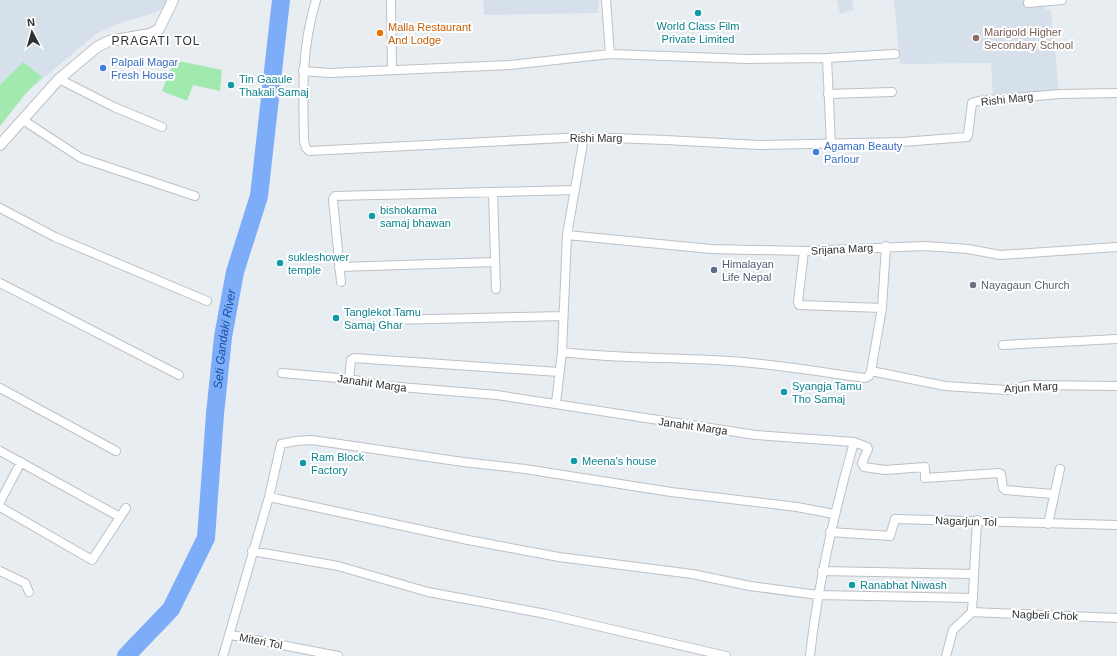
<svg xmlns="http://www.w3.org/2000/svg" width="1117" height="656" viewBox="0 0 1117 656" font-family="Helvetica,sans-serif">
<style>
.built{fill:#d5e0ea}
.green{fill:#a1e9ae}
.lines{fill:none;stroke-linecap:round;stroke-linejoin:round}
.river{stroke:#7dacf8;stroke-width:18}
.minor-casing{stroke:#bcc1c6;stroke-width:10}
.tertiary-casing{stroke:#bcc1c6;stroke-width:12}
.minor{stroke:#fff;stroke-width:8}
.tertiary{stroke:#fff;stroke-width:10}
.culture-dot{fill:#0f9aa8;stroke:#fff;stroke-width:1.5}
.food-dot{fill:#e8710a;stroke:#fff;stroke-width:1.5}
.education-dot{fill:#8d6e63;stroke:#fff;stroke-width:1.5}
.shop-dot{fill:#3f7fe0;stroke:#fff;stroke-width:1.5}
.service-dot{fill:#5c6f8a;stroke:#fff;stroke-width:1.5}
.worship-dot{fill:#6b7280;stroke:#fff;stroke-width:1.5}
.labels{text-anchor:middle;stroke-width:4;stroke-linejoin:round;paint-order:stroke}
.culture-label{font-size:11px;fill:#0d838f;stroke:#fff;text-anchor:start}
.food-label{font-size:11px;fill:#c56008;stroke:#fff;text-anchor:start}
.education-label{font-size:11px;fill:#785e54;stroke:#fff;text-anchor:start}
.shop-label{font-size:11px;fill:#366cbe;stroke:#fff;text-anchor:start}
.street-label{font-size:11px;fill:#2f3133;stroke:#fff}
.service-label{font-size:11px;fill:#4e5e75;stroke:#fff;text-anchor:start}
.worship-label{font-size:11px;fill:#5b616d;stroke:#fff;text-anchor:start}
.neighbourhood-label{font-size:12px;letter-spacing:1px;fill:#2f3133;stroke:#fff}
.water-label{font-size:12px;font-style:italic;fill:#174fa5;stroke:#fff}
</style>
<rect width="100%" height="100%" fill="#e8edf2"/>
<path class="built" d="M0 0H166L163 8 154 13 117 24 96 34 26 93 0 126Z
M483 0H599L598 13 484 15Z
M837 0H852L854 10 840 14Z
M894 0H1033L1051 12 1059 93 993 96 991 63 900 64Z"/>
<path class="green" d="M174 60 222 70 220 91 193 85 187 101 162 91Z
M23 62 42 77 26 93 0 126V85Z"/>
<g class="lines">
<path class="river" id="s1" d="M126 656 171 609 206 538 215 414 223 337 235 272 259 196 281 0"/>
<g class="minor-casing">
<path id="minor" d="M316 0C301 50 303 90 304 141L306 148 309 151 584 137 666 140 759 145 902 142 967 137 968 135 972 103 978 101 1060 94 1117 93
M391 0 392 70
M606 0 610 54
M1028 3 1062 0
M827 58 831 145
M303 71 329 73 510 65 610 54 748 59 827 58 895 54
M59 79 114 107 162 127
M828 94 892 92
M23 120 81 158 195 196
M493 193 496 289
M0 208 55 237 207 301
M567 235 711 249 804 251 925 246 968 249 1000 255 1117 247
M804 251 798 302 799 305 882 308
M339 267 495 262
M341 282 333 199 335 196 575 190
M0 283 179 375
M388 320 563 316
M1003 345 1117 339
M562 352C617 359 673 357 729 361 775 364 820 372 865 378L869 376 871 371 945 386 1007 390 1030 385 1117 386
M871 371 882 308 886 246
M282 373 349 379 388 386 497 395 756 435 854 442 867 447 868 449 862 463 864 467 885 470 925 467V478L999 473 1001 474 1003 488 1005 490 1053 494
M349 379 351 360 354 358 559 372
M0 388 116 451
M556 403 562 352 567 235 584 137
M0 451 120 517
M269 497 468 540 559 557 692 574 750 586 818 595 973 598
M0 502 21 462
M0 507 92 560 126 508
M1048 524 1060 469
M830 532 890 536 895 519 1117 525
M252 551 338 566 428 592 546 614 726 656
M0 571 25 583 29 592
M822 571 974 574
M972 612 1117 618
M231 635 338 656
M223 656 269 497 281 444 296 441 312 440 463 462 525 469 671 492 797 507 834 514
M810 656C818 583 834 513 854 442
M946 656 953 630 972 612 977 520"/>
</g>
<g class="tertiary-casing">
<path id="tertiary" d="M0 145 59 79 97 47 109 41 150 34 159 29 173 0"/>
</g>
<use href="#minor" class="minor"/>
<use href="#tertiary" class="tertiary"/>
</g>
<g class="culture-dot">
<circle cx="698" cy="13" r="4"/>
<circle cx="231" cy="85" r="4"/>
<circle cx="372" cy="216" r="4"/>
<circle cx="280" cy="263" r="4"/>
<circle cx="336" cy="318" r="4"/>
<circle cx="784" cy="392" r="4"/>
<circle cx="574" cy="461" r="4"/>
<circle cx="303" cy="463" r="4"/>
<circle cx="852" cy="585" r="4"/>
</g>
<circle class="food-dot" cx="380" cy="33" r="4"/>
<circle class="education-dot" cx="976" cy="38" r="4"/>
<g class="shop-dot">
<circle cx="103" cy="68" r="4"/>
<circle cx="816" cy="152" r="4"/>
</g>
<circle class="service-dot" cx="714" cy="270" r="4"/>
<circle class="worship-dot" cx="973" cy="285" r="4"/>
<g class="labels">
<g class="culture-label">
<text x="698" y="30" text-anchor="middle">World Class Film<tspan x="698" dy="13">Private Limited</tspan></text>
<text x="239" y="83">Tin Gaaule<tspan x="239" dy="13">Thakali Samaj</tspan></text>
<text x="380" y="214">bishokarma<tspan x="380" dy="13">samaj bhawan</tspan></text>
<text x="288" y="261">sukleshower<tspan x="288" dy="13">temple</tspan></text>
<text x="344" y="316">Tanglekot Tamu<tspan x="344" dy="13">Samaj Ghar</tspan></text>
<text x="792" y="390">Syangja Tamu<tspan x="792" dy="13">Tho Samaj</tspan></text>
<text x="311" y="461">Ram Block<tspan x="311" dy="13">Factory</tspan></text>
<text x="582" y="465">Meena's house</text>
<text x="860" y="589">Ranabhat Niwash</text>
</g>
<g class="food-label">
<text x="388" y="31">Malla Restaurant<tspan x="388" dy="13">And Lodge</tspan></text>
</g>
<g class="education-label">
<text x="984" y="36">Marigold Higher<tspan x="984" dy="13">Secondary School</tspan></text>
</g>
<g class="shop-label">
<text x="111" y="66">Palpali Magar<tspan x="111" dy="13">Fresh House</tspan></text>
<text x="824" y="150">Agaman Beauty<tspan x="824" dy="13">Parlour</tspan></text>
</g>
<g class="street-label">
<text transform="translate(1007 99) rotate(-6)" y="4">Rishi Marg</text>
<text x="596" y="142">Rishi Marg</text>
<text transform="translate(842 249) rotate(-3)" y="4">Srijana Marg</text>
<text transform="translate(372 383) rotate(8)" y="4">Janahit Marga</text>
<text transform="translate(1031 387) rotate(-3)" y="4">Arjun Marg</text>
<text transform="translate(693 426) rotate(8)" y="4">Janahit Marga</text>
<text transform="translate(966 521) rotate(2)" y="4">Nagarjun Tol</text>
<text transform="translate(1045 615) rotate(2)" y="4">Nagbeli Chok</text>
<text transform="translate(261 641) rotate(11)" y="4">Miteri Tol</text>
</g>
<g class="service-label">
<text x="722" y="268">Himalayan<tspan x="722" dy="13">Life Nepal</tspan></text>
</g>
<g class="worship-label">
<text x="981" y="289">Nayagaun Church</text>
</g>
<g class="neighbourhood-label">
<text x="156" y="45">PRAGATI TOL</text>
</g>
<g class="water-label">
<text dy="4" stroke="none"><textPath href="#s1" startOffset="344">Seti Gandaki River</textPath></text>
</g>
</g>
<g transform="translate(32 32) rotate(354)" stroke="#ffffff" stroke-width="3" paint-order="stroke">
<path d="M0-3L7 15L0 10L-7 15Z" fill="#2f3133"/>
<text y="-6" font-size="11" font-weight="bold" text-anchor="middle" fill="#2f3133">N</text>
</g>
</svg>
